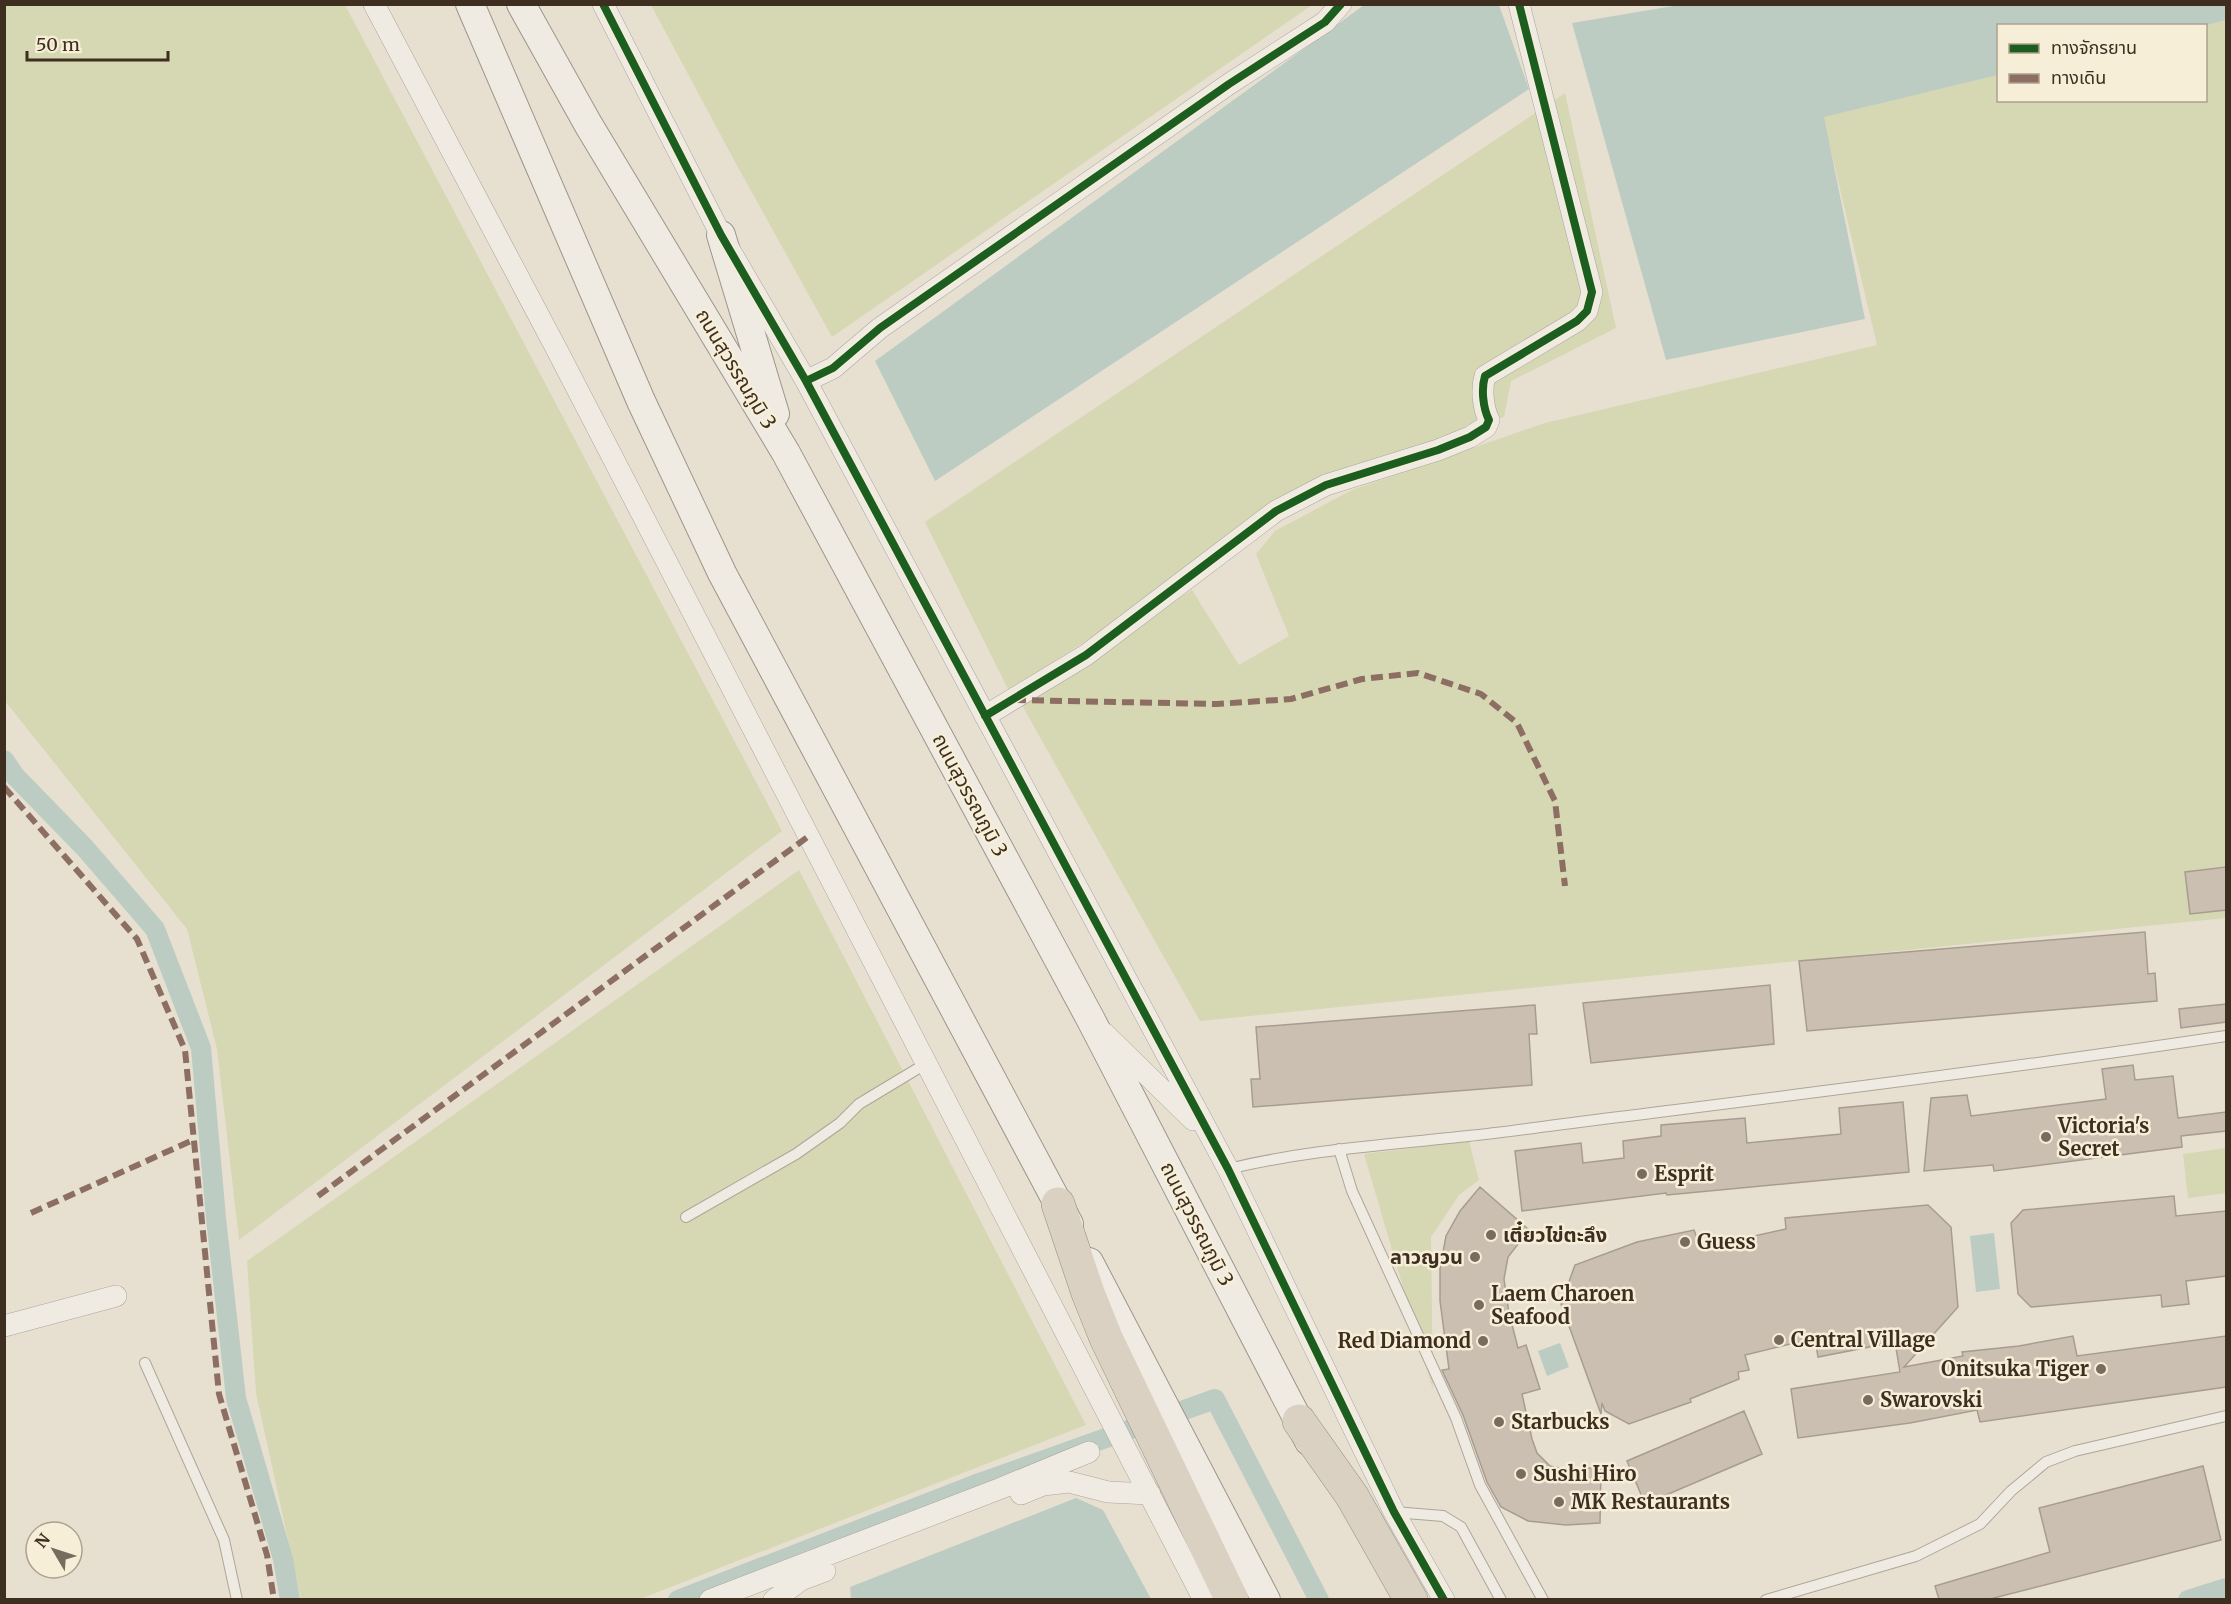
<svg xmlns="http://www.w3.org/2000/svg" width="2231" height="1604" viewBox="0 0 2231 1604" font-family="Merriweather,'Noto Sans Thai',serif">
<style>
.green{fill:#d6d7b3}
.water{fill:#bcccc2}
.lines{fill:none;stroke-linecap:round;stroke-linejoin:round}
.canal{stroke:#bcccc2;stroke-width:20}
.building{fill:#cbbfb2;stroke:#a89c90;stroke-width:1.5}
.service-casing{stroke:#ada599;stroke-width:12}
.minor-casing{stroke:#ada599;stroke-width:22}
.secondary-casing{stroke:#9c958a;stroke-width:30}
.motorway-casing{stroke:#928b80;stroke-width:34}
.service{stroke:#efebe3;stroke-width:10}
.minor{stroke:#efebe3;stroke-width:21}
.secondary{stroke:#efebe3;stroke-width:28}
.motorway{stroke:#dad1c2;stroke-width:33}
.quiet{stroke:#8d6e63;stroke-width:6;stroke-dasharray:12 6;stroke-linecap:butt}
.cycleway-casing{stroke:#f7eed8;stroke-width:11}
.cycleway{stroke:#1b5e20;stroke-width:8}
.poi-dot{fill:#786c5e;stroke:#f7eed8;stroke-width:2}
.labels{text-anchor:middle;stroke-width:5;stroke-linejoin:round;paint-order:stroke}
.street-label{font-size:20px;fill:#3d2e20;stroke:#f7eed8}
.poi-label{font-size:20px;font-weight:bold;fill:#3d2e20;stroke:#f7eed8;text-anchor:start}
</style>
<rect width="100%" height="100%" fill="#e7e0d1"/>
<path class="green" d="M5 4 345 5 782 831 239 1240 217 1049 187 929 5 701Z
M651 5H1312L832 337 734 160Z
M2226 20V918L1200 1021 1019 700 1192 590 1239 665 1289 636 1256 554 1275 531 1352 490 1545 423 1877 345 1823 117 1998 75V100H2206V26L2203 25Z
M1565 93 1616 328 1511 381 1504 417 1343 472 1009 691 925 522Z
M799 870 1086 1425 640 1599H301L256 1393 247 1261Z
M1469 1141 1479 1180 1459 1195 1431 1237 1433 1390 1364 1154Z
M2226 1148V1193L2188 1198 2183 1154Z"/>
<path class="water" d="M1685 4H2226V20L2203 26H1998V75L1824 117 1865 319 1666 360 1572 23Z
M1364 5H1499L1529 89 935 481 875 361Z
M1994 1233 2000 1289 1976 1292 1970 1236Z
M1560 1343 1569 1367 1547 1376 1538 1351Z
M1076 1498 1103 1510 1151 1599H851L850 1587Z"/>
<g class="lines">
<path class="canal" d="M4 760 15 776 85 848 155 929 201 1048 216 1218 236 1398 283 1559 290 1600
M678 1600 974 1485 1215 1399 1319 1600
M2188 1600 2226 1588"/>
</g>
<path class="building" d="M2226 867V910L2190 914 2185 872Z
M2145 932 2148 974 2155 973 2157 1001 1807 1031 1799 961Z
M1770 985 1774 1044 1591 1063 1583 1003Z
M2226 1004V1022L2181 1028 2179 1009Z
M1535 1005 1537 1034H1529L1532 1085 1253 1107 1251 1079H1260L1256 1027Z
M2133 1065 2135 1080 2173 1076 2178 1118 2226 1112V1131L2181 1136 2182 1147 1994 1171 1993 1165 1924 1171 1931 1098 1967 1095 1971 1116 2106 1099 2102 1069Z
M1903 1102 1909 1172 1667 1195 1666 1193 1522 1211 1515 1151 1581 1143 1583 1163 1624 1158 1623 1141 1661 1136V1125L1745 1118 1747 1143 1841 1134 1839 1108Z
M1480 1187 1529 1230 1508 1257 1504 1279 1509 1313 1518 1348 1526 1345 1540 1389 1522 1394 1532 1439 1537 1453 1550 1466 1569 1470 1601 1467 1600 1523 1566 1525 1528 1521 1501 1507 1487 1482 1463 1415 1442 1370 1449 1369 1440 1301V1268L1446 1236 1460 1211Z
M2174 1196 2176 1216 2226 1211V1276L2186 1281 2189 1304 2162 1307 2161 1295 2031 1307 2018 1294 2011 1223 2023 1210Z
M1928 1205 1951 1227 1958 1307 1904 1367 1963 1356 1962 1352 2019 1346 2073 1336 2077 1356 2226 1336V1387L1980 1422 1977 1410 1910 1423 1798 1438 1791 1389 1900 1372 1895 1342 1818 1357 1815 1338 1745 1355 1749 1370 1738 1372 1739 1379 1690 1399 1691 1402 1629 1424 1605 1411 1602 1403 1601 1414 1561 1304 1575 1265 1637 1242 1694 1230 1701 1248 1786 1229 1785 1218Z
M1744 1411 1762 1454 1645 1504 1627 1461Z
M2203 1466 2221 1540 1990 1599H1939L1935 1586 2050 1552 2039 1508Z"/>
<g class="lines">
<g class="service-casing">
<path id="service" d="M1339 1149 1352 1191 1456 1418 1480 1485 1543 1600
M1228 1169C1306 1150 1387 1145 1468 1136 1500 1133 1532 1128 1564 1124 1785 1096 2006 1069 2226 1036
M686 1217 796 1154 840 1123 859 1104 927 1063
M145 1363 224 1540 237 1600
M1394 1512 1443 1516 1461 1527 1501 1600
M1766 1600 1916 1556 1980 1524 2011 1491 2046 1462 2075 1451 2226 1416"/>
</g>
<g class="minor-casing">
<path id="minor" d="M374 4 557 350 1204 1600
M603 4 721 235 806 381 1228 1169 1394 1512 1444 1600
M806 381 833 368 880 328 1229 84 1325 22 1341 4
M985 716 1086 655 1276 511 1326 485 1438 450 1470 437 1486 427 1489 420C1483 408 1481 389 1485 376L1577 321 1587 311 1592 292 1519 4
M1104 1033 1193 1120
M4 1326 116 1296
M1021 1494 1043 1485 1069 1482 1108 1492 1150 1494
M710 1600 999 1489 1089 1452
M774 1600 801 1580 825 1571"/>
</g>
<g class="secondary-casing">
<path id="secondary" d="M470 4 641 401 722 573 1069 1224
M521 4 588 124 786 453 1091 1020 1309 1441
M721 235 775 414
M1089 1262 1266 1600"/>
</g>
<g class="motorway-casing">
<path id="motorway" d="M1058 1204 1088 1293 1106 1338 1232 1600
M1299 1421 1352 1496 1411 1600"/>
</g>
<use href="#service" class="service"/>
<use href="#minor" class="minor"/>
<use href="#secondary" class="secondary"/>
<use href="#motorway" class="motorway"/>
<path class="quiet" d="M1014 700 1217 704 1291 699 1362 679 1418 673 1481 694 1517 723 1555 801 1565 886
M4 787 137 939 185 1050 219 1394 267 1555 274 1600
M318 1196 809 836
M31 1213 193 1140"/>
<g class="cycleway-casing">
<path id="cycleway" d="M603 4 721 235 806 381 1228 1169 1394 1512 1444 1600
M806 381 833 368 880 328 1229 84 1325 22 1341 4
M985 716 1086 655 1276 511 1326 485 1438 450 1470 437 1486 427 1489 420C1483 408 1481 389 1485 376L1577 321 1587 311 1592 292 1519 4"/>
</g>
<use href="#cycleway" class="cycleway"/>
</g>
<g class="poi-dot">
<circle cx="2046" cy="1137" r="6"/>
<circle cx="1642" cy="1174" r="6"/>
<circle cx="1491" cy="1235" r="6"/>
<circle cx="1685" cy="1242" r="6"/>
<circle cx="1475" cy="1257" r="6"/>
<circle cx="1479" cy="1305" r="6"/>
<circle cx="1779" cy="1340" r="6"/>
<circle cx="1483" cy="1341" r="6"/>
<circle cx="2101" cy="1369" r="6"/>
<circle cx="1868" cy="1400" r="6"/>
<circle cx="1499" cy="1422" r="6"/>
<circle cx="1521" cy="1474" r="6"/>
<circle cx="1559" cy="1502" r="6"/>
</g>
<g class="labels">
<g class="street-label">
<text transform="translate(736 369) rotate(59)" y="7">ถนนสุวรรณภูมิ 3</text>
<text transform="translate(970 795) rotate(62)" y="7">ถนนสุวรรณภูมิ 3</text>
<text transform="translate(1197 1224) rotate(63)" y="7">ถนนสุวรรณภูมิ 3</text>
</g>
<g class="poi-label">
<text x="2058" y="1133">Victoria's<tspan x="2058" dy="23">Secret</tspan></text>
<text x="1654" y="1181">Esprit</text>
<text x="1503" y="1242">เตี๋ยวไข่ตะลึง</text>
<text x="1697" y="1249">Guess</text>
<text x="1463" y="1264" text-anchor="end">ลาวญวน</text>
<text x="1491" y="1301">Laem Charoen<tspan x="1491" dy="23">Seafood</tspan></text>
<text x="1791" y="1347">Central Village</text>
<text x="1471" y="1348" text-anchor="end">Red Diamond</text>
<text x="2089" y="1376" text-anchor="end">Onitsuka Tiger</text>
<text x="1880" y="1407">Swarovski</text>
<text x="1511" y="1429">Starbucks</text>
<text x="1533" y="1481">Sushi Hiro</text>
<text x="1571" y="1509">MK Restaurants</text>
</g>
</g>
<rect width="2231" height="1604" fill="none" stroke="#3d2e20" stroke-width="12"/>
<rect x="1997" y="24" width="210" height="78" fill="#f7eed8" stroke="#ada18e" stroke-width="1.5"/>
<rect x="2009" y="44" width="30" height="9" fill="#1b5e20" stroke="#ada18e" stroke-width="1.5"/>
<text x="2051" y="54" font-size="18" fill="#3d2e20">ทางจักรยาน</text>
<rect x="2009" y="74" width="30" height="9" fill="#8d6e63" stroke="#ada18e" stroke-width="1.5"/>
<text x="2051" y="84" font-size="18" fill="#3d2e20">ทางเดิน</text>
<g transform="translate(54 1550) rotate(309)"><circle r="28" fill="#f7eed8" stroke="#ada18e" stroke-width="1.5"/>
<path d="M0-4.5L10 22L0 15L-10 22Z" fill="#786c5e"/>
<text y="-9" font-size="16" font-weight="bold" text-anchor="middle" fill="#3d2e20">N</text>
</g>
<path d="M27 51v9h141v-9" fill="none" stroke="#3d2e20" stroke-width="3"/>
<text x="36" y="51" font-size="18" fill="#3d2e20" stroke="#f7eed8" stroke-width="4.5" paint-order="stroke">50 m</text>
</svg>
